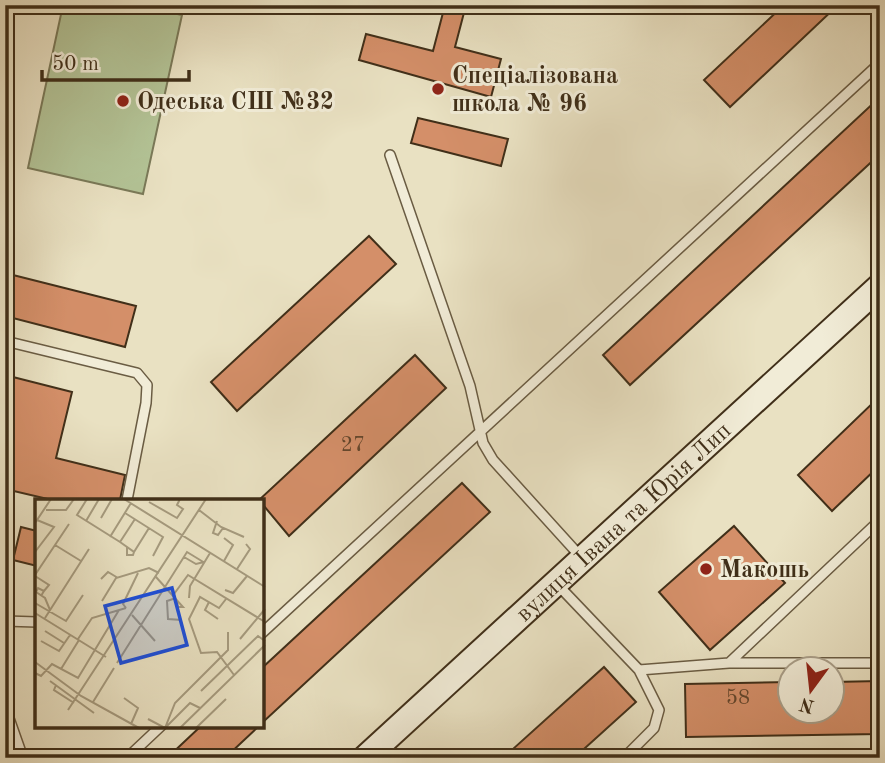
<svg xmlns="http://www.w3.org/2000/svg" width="885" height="763" viewBox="0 0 885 763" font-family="'Old Standard TT',serif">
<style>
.green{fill:#b3c396;stroke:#7a7958;stroke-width:2}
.building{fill:#d48f69;stroke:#402f19;stroke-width:2}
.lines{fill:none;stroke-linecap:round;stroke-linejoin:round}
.lane-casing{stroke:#6a5c43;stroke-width:12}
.secondary-casing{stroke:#402f19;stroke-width:28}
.lane{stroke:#f1ecd7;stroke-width:9}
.secondary{stroke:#f1ecd7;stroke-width:24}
.poi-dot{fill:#8f2418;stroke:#f1ecd7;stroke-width:2.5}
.labels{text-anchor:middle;stroke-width:6;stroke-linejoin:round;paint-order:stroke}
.number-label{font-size:21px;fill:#65472d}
.poi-label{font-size:24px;font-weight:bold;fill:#402f19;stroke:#f1ecd7;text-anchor:start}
.street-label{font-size:24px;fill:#402f19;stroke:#f1ecd7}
.inset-road{fill:none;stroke:#a59a7e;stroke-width:2}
.view{fill:#1d4ed8;fill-opacity:0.15;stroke:#1d4ed8;stroke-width:3.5}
.inset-edge{fill:none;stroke:#402f19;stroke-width:3.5}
</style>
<rect width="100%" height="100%" fill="#e9e1c2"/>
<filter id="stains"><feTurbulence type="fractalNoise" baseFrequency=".00286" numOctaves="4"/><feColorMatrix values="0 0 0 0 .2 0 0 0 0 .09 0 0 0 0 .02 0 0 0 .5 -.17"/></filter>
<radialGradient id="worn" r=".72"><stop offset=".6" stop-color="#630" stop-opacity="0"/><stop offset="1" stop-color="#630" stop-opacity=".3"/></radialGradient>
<path class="green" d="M63 5H136L182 15 143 194 28 168Z"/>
<path class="building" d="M445 5H466L455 47 501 59 491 97 359 60 366 34 433 51Z
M784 5H838L730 107 704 80Z
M880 97V154L630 385 603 355Z
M418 118 508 139 501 166 411 143Z
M369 236 396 264 237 411 211 382Z
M5 273 136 306 125 347 5 316Z
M415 355 446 388 289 536 259 500Z
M5 375 72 392 56 458 125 475 120 500H52L5 489V440L11 419 5 418Z
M880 396V465L832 511 798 475Z
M462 483 490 512 262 723V668Z
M734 526 785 583 710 650 659 592Z
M21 527 37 531V566L13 560Z
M604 667 636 702 574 758H503Z
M880 681V734L686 737 685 684 790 682V710H832V682Z
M201 726H259L225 758H167Z"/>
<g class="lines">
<g class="lane-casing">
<path id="lane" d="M390 155 470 386 483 443 493 460 580 556
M5 341 137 373 147 385 146 403 127 500
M556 583 639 670 659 710 654 728 624 758
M5 621 37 622
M262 633 880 63
M729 663 880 520
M639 670 729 663H880
M5 707 23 758
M127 758 161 726"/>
</g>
<g class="secondary-casing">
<g id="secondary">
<path id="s1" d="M365 758 880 286"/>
</g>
</g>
<use href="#lane" class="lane"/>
<use href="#secondary" class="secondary"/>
</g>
<g class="poi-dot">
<circle cx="438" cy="89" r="7"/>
<circle cx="123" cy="101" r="7"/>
<circle cx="706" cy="569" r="7"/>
</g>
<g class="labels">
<g class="number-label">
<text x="353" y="451">27</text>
<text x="738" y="704">58</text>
</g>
<g class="poi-label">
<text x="452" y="83">Спеціалізована<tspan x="452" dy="28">школа № 96</tspan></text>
<text x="137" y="109">Одеська СШ №32</text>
<text x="720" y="577">Макошь</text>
</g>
<g class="street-label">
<text dy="8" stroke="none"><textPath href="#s1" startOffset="350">вулиця Івана та Юрія Лип</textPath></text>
</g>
</g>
<g transform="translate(35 499)">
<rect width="229" height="229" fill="#e9e1c2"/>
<path class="inset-road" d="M52 0 42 16 85 43 99 53 98 56H92V48M89 0 230 88M114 3 142 19 148 10 142 6 145 0M11 11H31L39 0M164 11 186 28 209 38M90 14 128 38 118 57M66 19 77 0M51 22 64 0M182 22 178 34 183 36 188 29M0 24 16 0M75 38 96 4M85 43 100 20M20 46 46 62M0 53 19 28 2 21M99 53 114 29M149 58 161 65 169 63M189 62 198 46 189 39M202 70 215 50 211 45M0 76 34 25M0 77 14 86 9 92M121 78 148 108H143L142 103M66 80 73 73 83 79M190 91 198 94 212 77M139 95 153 76 230 123M6 97 9 92 3 89 1 93 10 99 15 111M141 99 132 102 133 120 147 121M154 99 155 87 175 54M191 100 184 109 165 98 154 120 166 154 182 153 199 176M67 102 81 79 114 69 124 74M174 103 170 111 183 120M0 104 31 122 48 96M91 109 88 105 103 74M0 114 71 158M97 116 120 142M10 119 54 50M10 132 29 144M43 140 57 119 91 109M205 140 230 110M6 142 24 152 35 136M0 163 46 197 104 229M82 164 152 53 170 64M26 170 44 141M0 174 6 177 17 165 43 179 84 111M15 182 59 214M21 186 19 191 39 204M166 192 223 137 230 142M89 199 103 209 96 225M58 203 79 169M33 211 171 0M113 220 130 229 155 204 165 209M130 229 140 204 193 151V133M145 229 230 146M161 229 191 200"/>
<path class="view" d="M137 89 152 146 86 164 70 107Z"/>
<rect width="229" height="229" class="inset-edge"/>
</g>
<rect width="885" height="763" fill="none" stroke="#e9e1c2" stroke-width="28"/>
<rect x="7" y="7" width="871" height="749" fill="none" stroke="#402f19" stroke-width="3.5"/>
<rect x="14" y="14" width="857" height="735" fill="none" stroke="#402f19" stroke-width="2"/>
<g transform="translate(811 690) rotate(195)"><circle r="33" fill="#f1ecd7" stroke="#aaa08b" stroke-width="2"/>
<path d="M0-5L12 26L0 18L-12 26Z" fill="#8f2418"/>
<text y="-10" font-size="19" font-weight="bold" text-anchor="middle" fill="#402f19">N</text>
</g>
<path d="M42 70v10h147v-10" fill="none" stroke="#402f19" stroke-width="3.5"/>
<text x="52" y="70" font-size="21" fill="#402f19" stroke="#f1ecd7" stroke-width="5" paint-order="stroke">50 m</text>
<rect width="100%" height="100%" filter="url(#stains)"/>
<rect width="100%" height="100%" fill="url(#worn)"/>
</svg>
